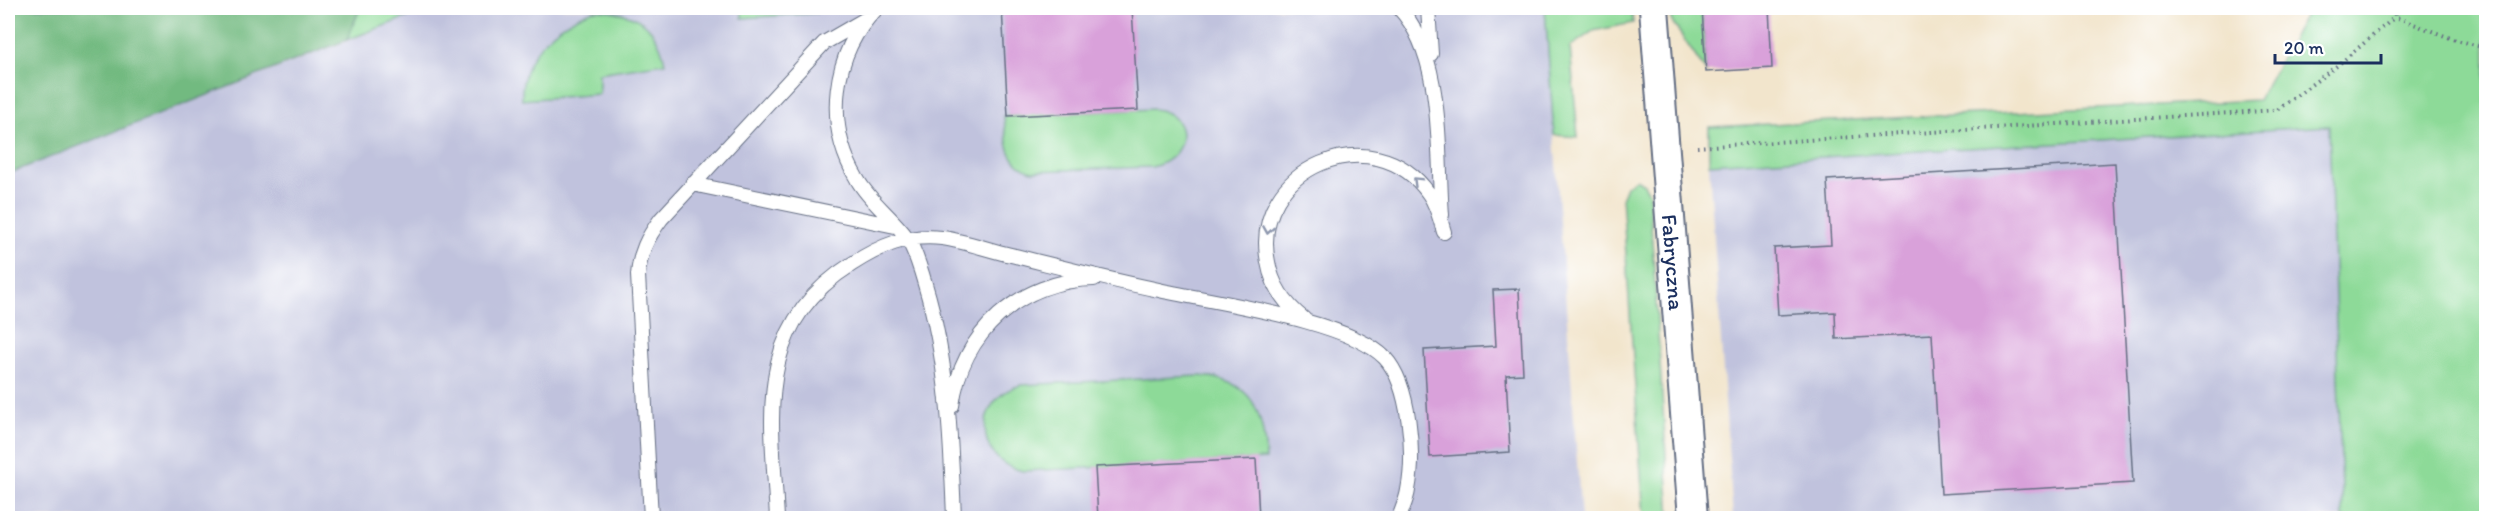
<svg xmlns="http://www.w3.org/2000/svg" width="2494" height="526" viewBox="0 0 2494 526" font-family="Itim,sans-serif">
<style>
.industrial{fill:#c0c2dd}
.green{fill:#8dda98;stroke:#54847b;stroke-width:1.5}
.forest{fill:#72ba80;stroke:#46746f;stroke-width:1.5}
.building{fill:#d9a1da}
.lines{fill:none;stroke-linecap:round;stroke-linejoin:round}
.service-casing{stroke:#666f84;stroke-width:16}
.minor-casing{stroke:#666f84;stroke-width:32}
.path{stroke:#666f84;stroke-width:4;stroke-dasharray:1.5 4.5;stroke-linecap:butt}
.service{stroke:#fff;stroke-width:14}
.minor{stroke:#fff;stroke-width:28}
.oneway{stroke:#8d97ae}
.labels{text-anchor:middle;stroke-width:4.5;stroke-linejoin:round;paint-order:stroke}
.street-label{font-size:22px;fill:#1b2f5e;stroke:#fff}
</style>
<rect width="100%" height="100%" fill="#fff"/>
<filter id="ink" filterUnits="userSpaceOnUse"><feTurbulence type="fractalNoise" baseFrequency=".0167" numOctaves="2"/><feDisplacementMap in="SourceGraphic" scale="12" xChannelSelector="R" yChannelSelector="G"/><feConvolveMatrix kernelMatrix="1 2 1 2 8 2 1 2 1" color-interpolation-filters="sRGB"/></filter>
<filter id="wash" filterUnits="userSpaceOnUse"><feTurbulence type="fractalNoise" baseFrequency=".008" numOctaves="4" result="noise"/><feDisplacementMap in="SourceGraphic" scale="24" xChannelSelector="R" yChannelSelector="G"/><feGaussianBlur stdDeviation="1.35" result="paint"/><feColorMatrix in="noise" values="0 0 0 0 0 0 0 0 0 0 0 0 0 0 0 0 0 1.4 0 .05"/><feComposite in="paint" operator="in"/></filter>
<g filter="url(#wash)">
<rect width="100%" height="100%" fill="#f2e5cc"/>
<path class="industrial" d="M431 8H1545L1581 518H8V174Z
M2330 125 2343 518H1733L1709 164Z"/>
<path class="green" d="M360 8H431L347 40Z
M742 8H817V13L742 18Z
M1545 8H1632L1633 23 1593 31 1570 47 1578 137 1554 135Z
M1670 8H1702L1706 72 1671 20Z
M2309 8H2486V518H2343L2329 126 1709 164V127L2258 100Z
M594 10C633 11 657 22 665 63L599 73V94L522 100C520 55 555 24 594 10Z
M1154 109C1193 114 1190 158 1152 167L1033 171C1006 165 1006 139 1004 116Z
M1636 179 1644 184 1649 193 1670 518H1644L1622 196 1626 186Z
M1199 376C1253 379 1263 411 1266 459L1023 471C973 461 973 398 1021 385Z"/>
<path class="forest" d="M8 8H360L347 40 8 174Z"/>
<g id="blocks">
<path class="building" d="M1002 8H1132L1138 110 1008 116Z
M1702 8H1769L1772 68 1706 72Z
M2115 163 2133 483 1941 494 1932 334 1836 339 1835 312 1778 315 1774 248 1831 245 1827 180Z
M1519 289 1523 374 1506 375 1510 452 1430 457 1424 350 1496 346 1493 290Z
M1256 459 1259 518H1098L1095 467Z"/>
</g>
</g>
<g filter="url(#ink)">
<use href="#blocks" fill-opacity="0" stroke="#666f84" stroke-width="1.5"/>
<g class="lines">
<g class="service-casing">
<path id="service" d="M877 8C832 53 824 124 857 179 870 202 892 217 907 238 915 250 921 270 925 284 948 360 951 440 954 518
M1399 8C1445 57 1437 151 1442 215
M1428 8 1431 54
M692 184 895 226
M1304 319C1285 304 1272 286 1268 262 1249 169 1374 115 1429 194 1437 205 1440 219 1444 232
M952 406C961 333 1020 280 1094 279
M651 518 638 275C640 252 647 238 661 219L824 43 864 20
M777 518C772 418 752 327 852 264 880 246 907 234 942 238 965 241 988 250 1011 255 1060 267 1109 280 1159 290 1212 302 1349 320 1385 358 1410 385 1415 454 1408 490 1407 499 1402 509 1399 518"/>
</g>
<g class="minor-casing">
<g id="minor">
<path id="s1" d="M1654 8 1693 518"/>
</g>
</g>
<path class="path" d="M2394 8 2395 17 2453 39 2486 48
M1697 147 2277 110 2338 65 2395 17"/>
<use href="#service" class="service"/>
<use href="#minor" class="minor"/>
</g>
<defs><path id="oneway-chevron" d="M-2-3.5L2.5 0L-2 3.5" fill="none" stroke-width="1.6" stroke-linecap="round" stroke-linejoin="round" transform="scale(1.5)"/></defs>
<g class="oneway">
<use href="#oneway-chevron" transform="translate(1417 181) rotate(-136)"/>
<use href="#oneway-chevron" transform="translate(1268 230) rotate(99)"/>
</g>
</g>
<g class="labels">
<g class="street-label">
<text dy="8" stroke="none"><textPath href="#s1" startOffset="255">Fabryczna</textPath></text>
</g>
</g>
<rect width="2494" height="526" fill="none" stroke="#fff" stroke-width="30"/>
<path d="M2275 54v9h106v-9" fill="none" stroke="#1b2f5e" stroke-width="3"/>
<text x="2284" y="54" font-size="18" fill="#1b2f5e" stroke="#ffffff" stroke-width="4.5" paint-order="stroke">20 m</text>
</svg>
